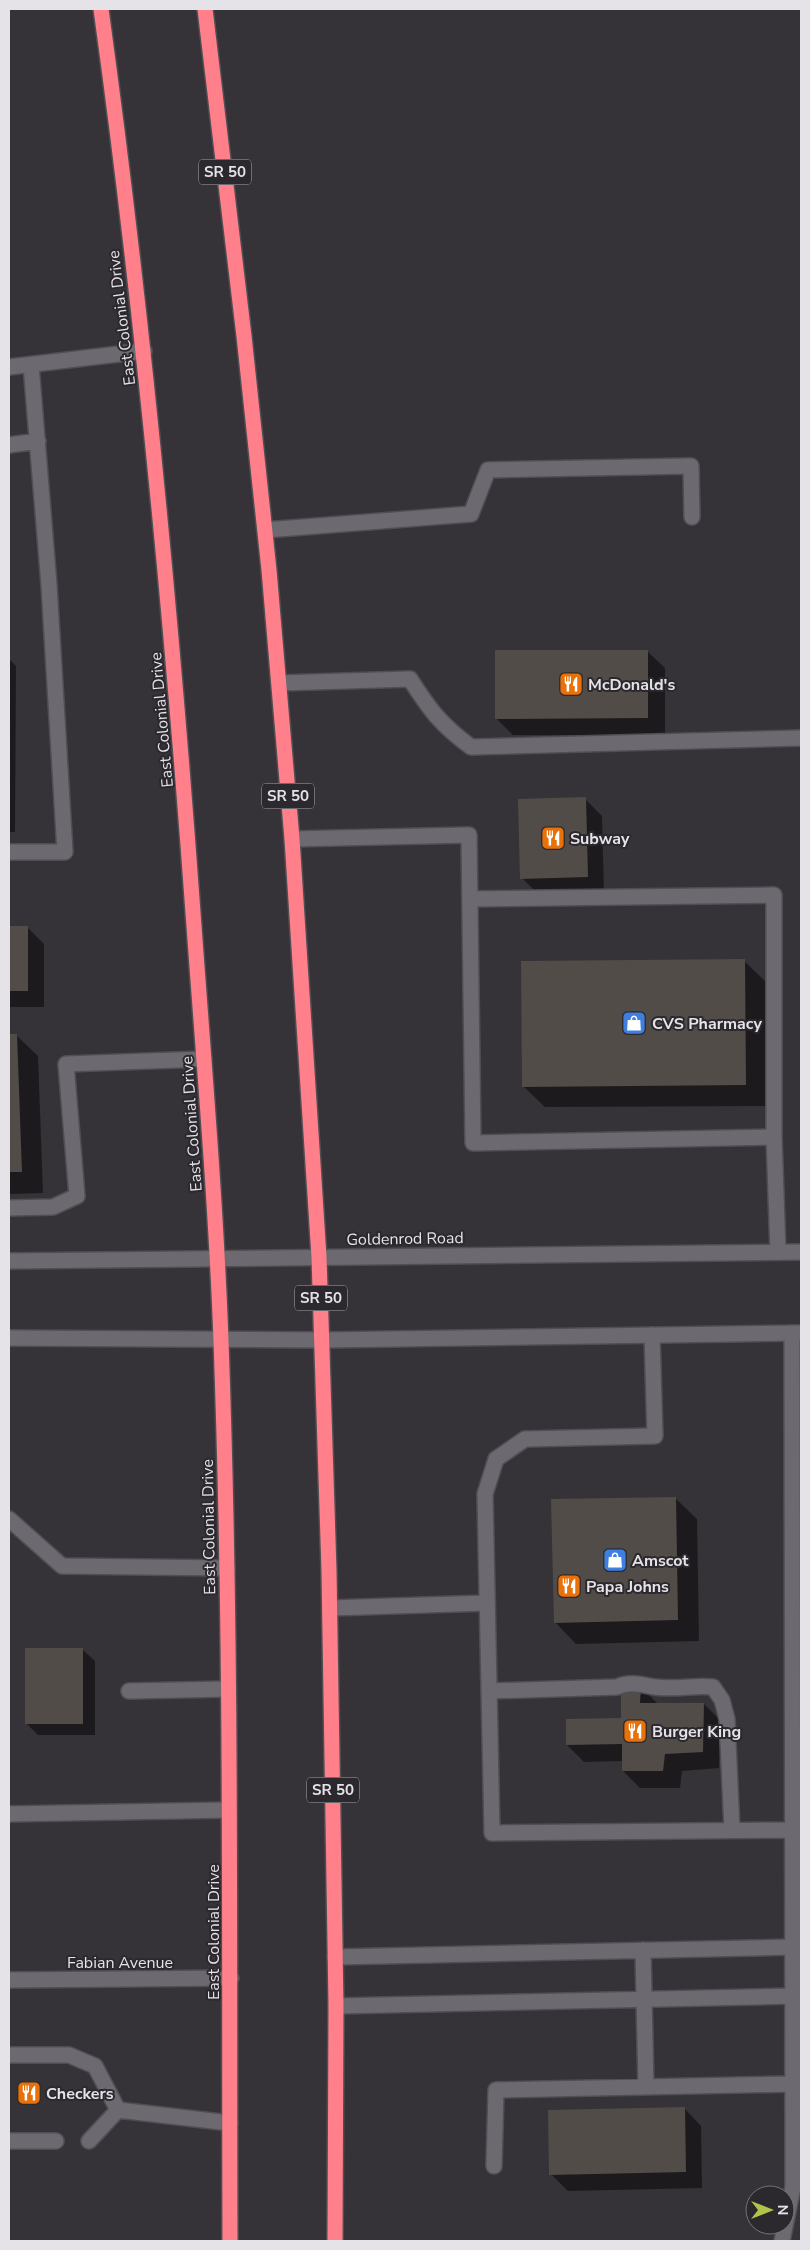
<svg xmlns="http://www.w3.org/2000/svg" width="810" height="2250" viewBox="0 0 810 2250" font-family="'Nunito Sans',sans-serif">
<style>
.shadow{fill:#0007}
.building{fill:#514c47}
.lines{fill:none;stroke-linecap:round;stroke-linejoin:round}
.lane-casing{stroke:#514e53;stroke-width:18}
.street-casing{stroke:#514e53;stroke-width:18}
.secondary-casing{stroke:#514e53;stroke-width:18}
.highway-casing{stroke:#514e53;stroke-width:18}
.lane{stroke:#6d6970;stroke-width:15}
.street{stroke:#6d6970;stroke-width:15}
.secondary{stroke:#6d6970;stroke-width:15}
.highway{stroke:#ff7f8b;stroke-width:15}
.labels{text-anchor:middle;stroke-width:4;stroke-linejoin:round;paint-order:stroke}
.shield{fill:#2b282e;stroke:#adabb0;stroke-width:1}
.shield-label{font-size:15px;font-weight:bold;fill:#e5e3e7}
.street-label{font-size:16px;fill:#e5e3e7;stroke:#2b282e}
.poi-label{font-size:16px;font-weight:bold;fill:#e5e3e7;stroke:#2b282e;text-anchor:start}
</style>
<rect width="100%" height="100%" fill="#353238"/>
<path class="shadow" d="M647 651 665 668V735H513L496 718Z
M9 659 16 666 15 832H9Z
M585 799 602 816 604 894 539 895 522 878Z
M9 927H27L44 944V1007H9Z
M744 961 766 982 767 1106 545 1107 523 1086Z
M9 1035H16L38 1056 43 1193 9 1194Z
M675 1498 697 1519 699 1641 576 1644 555 1622Z
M83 1650 95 1661V1735H38L26 1723Z
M641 1687 658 1704H704L721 1721 719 1768 682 1771 680 1788H640L623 1771V1761L584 1762 567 1745 622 1719Z
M684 2108 701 2126 702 2188 568 2191 551 2174Z"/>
<path class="building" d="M495 650H648V718L495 719Z
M586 797 588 877 520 879 518 799Z
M9 926H28V991H9Z
M745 959 746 1085 522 1087 521 961Z
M9 1034H17L22 1172H9Z
M676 1497 678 1620 554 1623 551 1499Z
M25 1648H83V1724H25Z
M641 1686 640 1703H704L703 1752 665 1754 663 1771H622V1744L566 1745V1719L621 1718V1687Z
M685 2107 686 2172 549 2175 548 2110Z"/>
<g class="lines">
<g class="lane-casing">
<path id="lane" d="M9 445 38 441
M265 530 471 514 488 470 691 466 692 517
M279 683 410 679C430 710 440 724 471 747L801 738
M292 839 469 835 473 1143 774 1137 778 1252
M9 852H65L49 585 31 365
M470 899 774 895V1137
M9 1208 53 1207 77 1196 66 1064 204 1059
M652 1335 655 1436 525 1439 496 1459 485 1494 492 1833 793 1830
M9 1519 62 1566 227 1568
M330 1608 487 1603
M129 1691 228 1689
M489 1691 617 1687C630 1681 642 1685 655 1687 674 1690 694 1685 713 1687L722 1700 727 1719 732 1830
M9 1814 229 1810
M643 1950 646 2087
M335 1957 793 1947
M336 2006 793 1996
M9 2055H69L95 2066 118 2110 230 2123
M9 2141H56
M89 2141 118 2110
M494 2166 496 2090 793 2084
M782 2241 793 2187 792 1333"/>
</g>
<g class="street-casing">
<path id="street" d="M9 1980 231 1978"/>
</g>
<g class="secondary-casing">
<path id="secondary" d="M9 367 144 351
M9 1261 801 1252
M9 1338 323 1340 801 1333"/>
</g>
<g class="highway-casing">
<path id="highway" d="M101 9C143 313 172 620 194 926 204 1064 216 1203 221 1341 232 1641 229 1941 230 2241
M205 9 244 336 269 570 292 839 319 1257 329 1571 336 2006 335 2241"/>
</g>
<use href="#lane" class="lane"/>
<use href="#street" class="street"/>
<use href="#secondary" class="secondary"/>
<use href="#highway" class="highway"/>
</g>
<defs>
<g id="restaurant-square" transform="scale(1.25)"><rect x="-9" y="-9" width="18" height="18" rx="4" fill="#e8710a" stroke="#2b282e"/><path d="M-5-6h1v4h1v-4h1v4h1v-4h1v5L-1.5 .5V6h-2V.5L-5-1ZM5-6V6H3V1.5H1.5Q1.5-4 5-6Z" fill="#fff"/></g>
<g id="shop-square" transform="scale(1.25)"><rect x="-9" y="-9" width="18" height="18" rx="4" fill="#3f7fe0" stroke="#2b282e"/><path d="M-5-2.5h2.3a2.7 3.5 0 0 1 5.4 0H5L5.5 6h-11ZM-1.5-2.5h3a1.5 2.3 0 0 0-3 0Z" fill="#fff"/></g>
</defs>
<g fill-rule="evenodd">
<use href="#restaurant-square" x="571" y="684"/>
<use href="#restaurant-square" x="553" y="838"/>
<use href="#shop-square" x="634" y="1023"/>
<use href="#shop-square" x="615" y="1560"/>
<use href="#restaurant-square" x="569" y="1586"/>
<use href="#restaurant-square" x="635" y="1731"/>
<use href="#restaurant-square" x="29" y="2093"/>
</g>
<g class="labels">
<g class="shield">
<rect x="199" y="159.5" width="52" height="25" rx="4"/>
<rect x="262" y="783.5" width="52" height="25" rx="4"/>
<rect x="295" y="1285.5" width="52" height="25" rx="4"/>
<rect x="307" y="1777.5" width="52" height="25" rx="4"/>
</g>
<g class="shield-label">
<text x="225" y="177">SR 50</text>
<text x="288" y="801">SR 50</text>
<text x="321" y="1303">SR 50</text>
<text x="333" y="1795">SR 50</text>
</g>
<g class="street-label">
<text transform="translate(121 318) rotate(-97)" y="6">East Colonial Drive</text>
<text transform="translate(161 720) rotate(-95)" y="6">East Colonial Drive</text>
<text transform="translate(191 1124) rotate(-94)" y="6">East Colonial Drive</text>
<text transform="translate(405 1238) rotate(-1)" y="6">Goldenrod Road</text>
<text transform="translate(208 1527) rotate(-91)" y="6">East Colonial Drive</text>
<text transform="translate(213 1932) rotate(-90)" y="6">East Colonial Drive</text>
<text x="120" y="1968">Fabian Avenue</text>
</g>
<g class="poi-label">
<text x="588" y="690">McDonald's</text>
<text x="570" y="844">Subway</text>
<text x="652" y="1029">CVS Pharmacy</text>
<text x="632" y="1566">Amscot</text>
<text x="586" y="1592">Papa Johns</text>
<text x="652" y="1737">Burger King</text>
<text x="46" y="2099">Checkers</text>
</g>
</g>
<rect width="810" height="2250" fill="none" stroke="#e5e3e7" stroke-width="20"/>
<g transform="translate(770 2210) rotate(90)"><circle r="24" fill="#2b282e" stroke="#757378"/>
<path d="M0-4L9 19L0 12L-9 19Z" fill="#b2c34c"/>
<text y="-8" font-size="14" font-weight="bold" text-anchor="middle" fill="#e5e3e7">N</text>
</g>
</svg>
